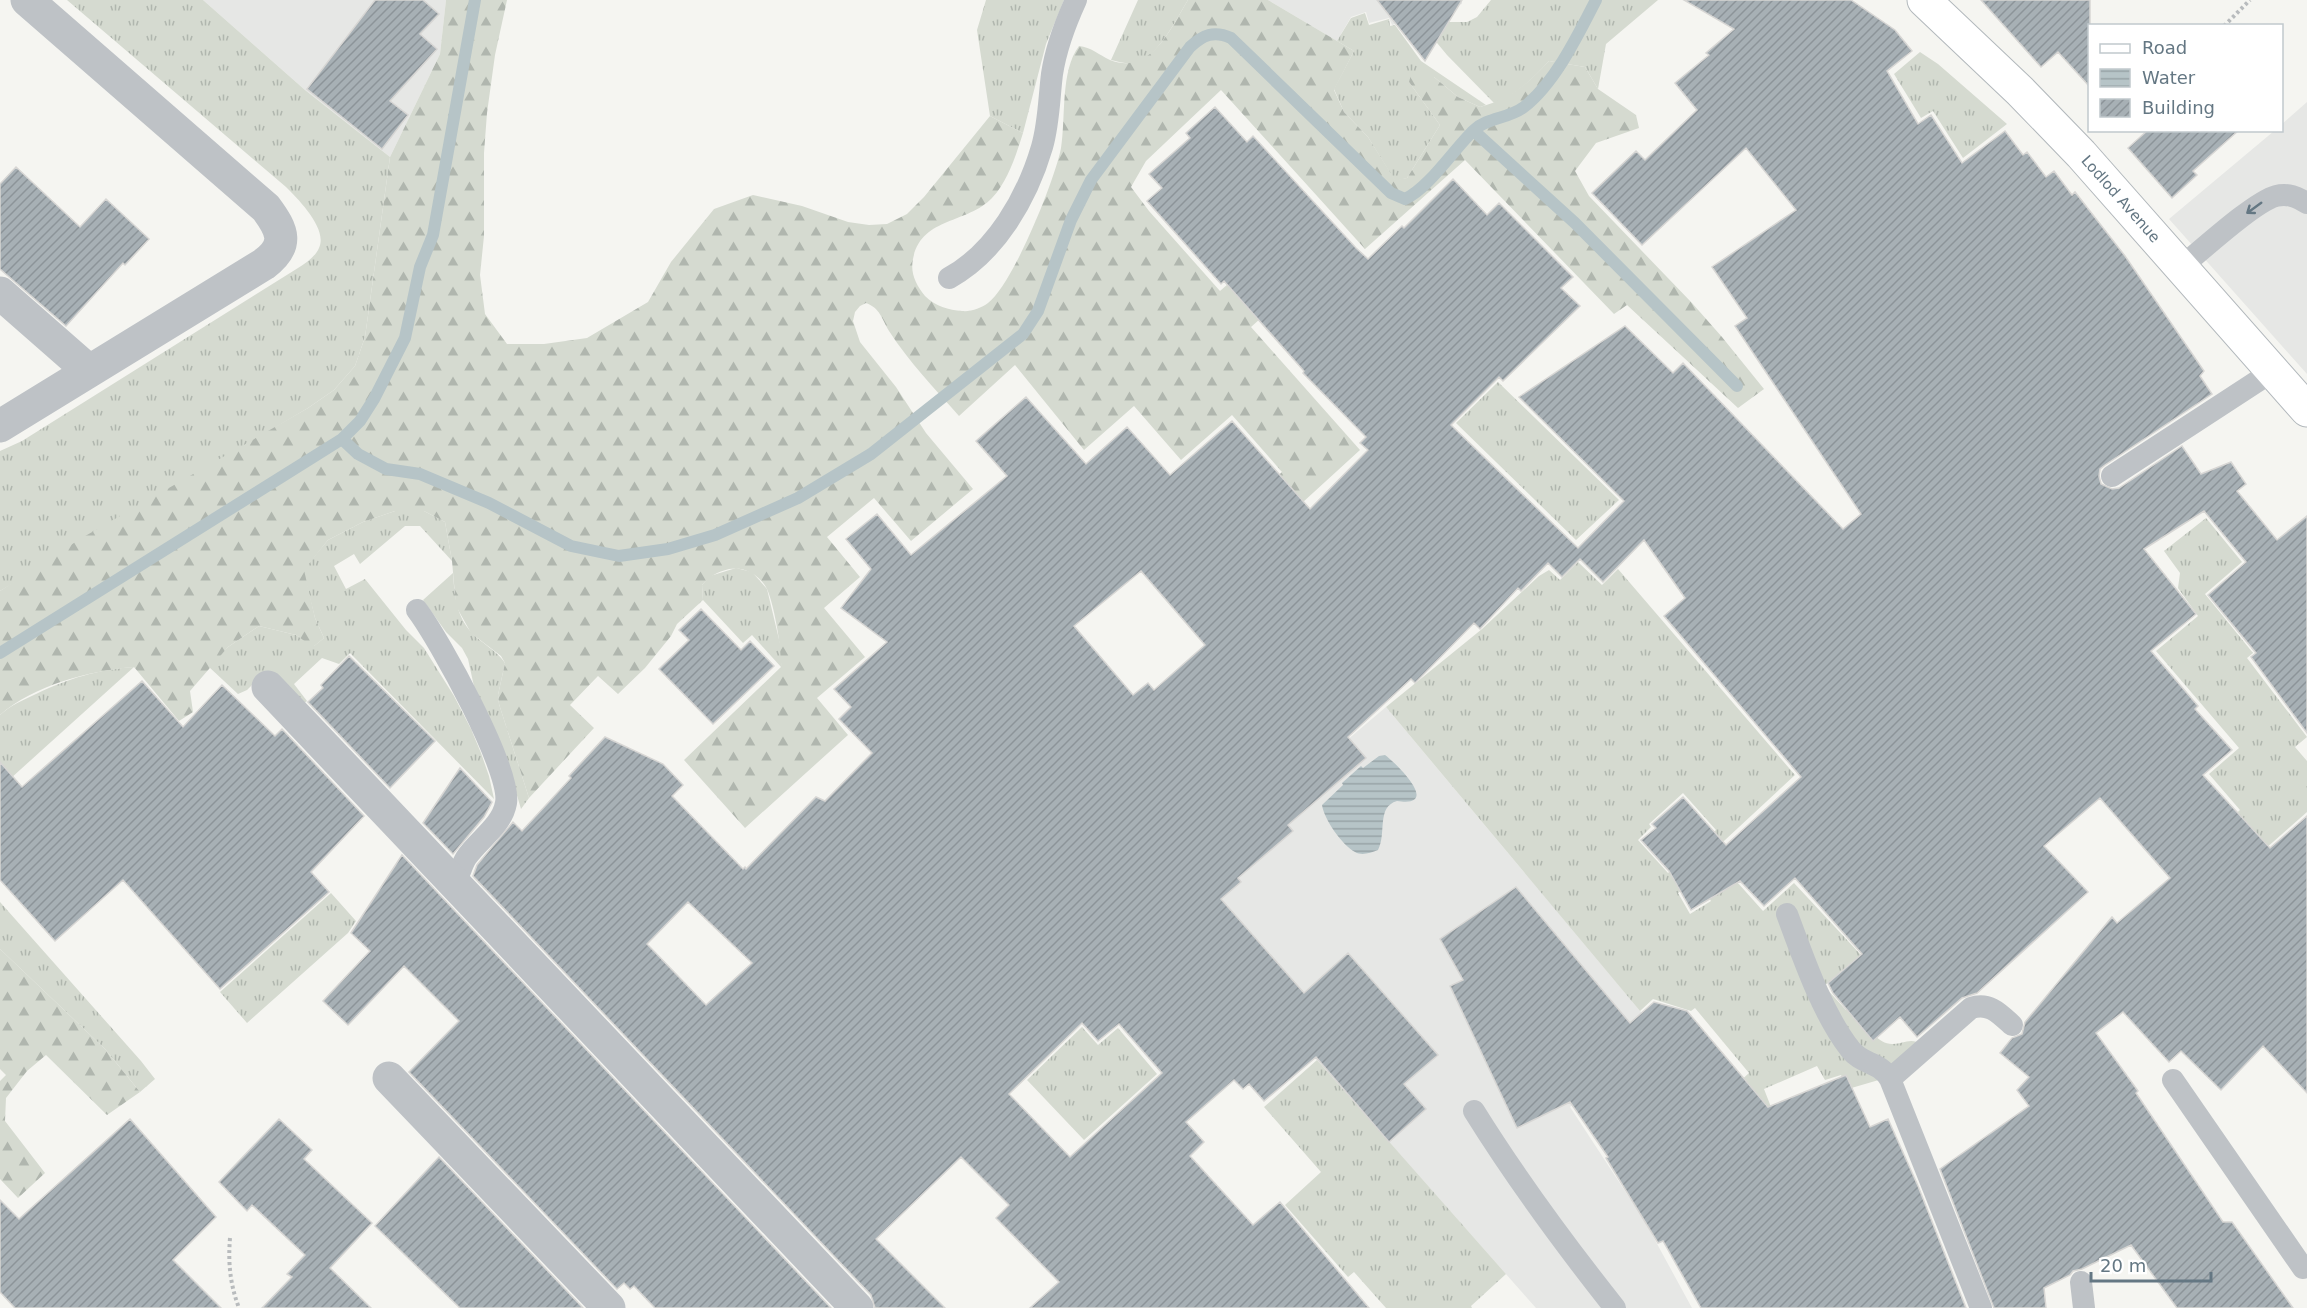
<svg xmlns="http://www.w3.org/2000/svg" width="2307" height="1308" viewBox="0 0 2307 1308" font-family="'DejaVu Sans',sans-serif">
<style>
.built{fill:#e6e7e5}
.grass{fill:url(#grass-tufts);fill-rule:evenodd}
.forest{fill:url(#forest-firs)}
.water{fill:url(#water-rules)}
.lines{fill:none;stroke-linecap:round;stroke-linejoin:round}
.stream{stroke:#b6c4c7;stroke-width:12}
.building{fill:url(#building-hatch);stroke:#d7d6d4;stroke-width:1.5;fill-rule:evenodd}
.secondary-casing{stroke:#b2b8bc;stroke-width:35}
.path{stroke:#b8bbbd;stroke-width:4;stroke-dasharray:3 3;stroke-linecap:butt}
.lane{stroke:#bec2c6;stroke-width:22}
.street{stroke:#bec2c6;stroke-width:33}
.secondary{stroke:#fff;stroke-width:33}
.oneway{stroke:#647783}
.labels{text-anchor:middle;stroke-width:6;stroke-linejoin:round;paint-order:stroke}
.street-label{font-size:15px;fill:#647783;stroke:#fff}
</style>
<defs>
<pattern id="grass-tufts" width="24" height="20" patternUnits="userSpaceOnUse" patternTransform="scale(1.5)"><rect width="24" height="20" fill="#d5dad0"/><path d="M3 7l-1-3M5 7V3M7 7l1-3M15 17l-1-3M17 17v-4M19 17l1-3" fill="none" stroke="#b0b6ae"/></pattern>
<pattern id="forest-firs" width="22" height="20" patternUnits="userSpaceOnUse" patternTransform="scale(1.5)"><rect width="22" height="20" fill="#d5dad0"/><path d="M5 1l3.5 6h-7zM16 11l3.5 6h-7z" fill="#b0b6ae"/></pattern>
<pattern id="water-rules" width="6" height="5" patternUnits="userSpaceOnUse" patternTransform="scale(1.5)"><rect width="6" height="5" fill="#b6c4c7"/><path d="M0 2.5h6" fill="none" stroke="#98a4a7"/></pattern>
<pattern id="building-hatch" width="6" height="6" patternUnits="userSpaceOnUse" patternTransform="scale(1.5)"><rect width="6" height="6" fill="#a7b0b5"/><path d="M-1 1l2-2M0 6l6-6M5 7l2-2" fill="none" stroke="#8c9499"/></pattern>
</defs>
<rect width="100%" height="100%" fill="#f5f5f1"/>
<path class="built" d="M203 0H446L440 54 390 157 305 90Z
M1268 0H1462V4L1392 25 1389 18 1369 23 1366 12 1351 17 1337 41Z
M2307 102V374L2169 219 2274 131 2282 130V124Z
M1386 707 1656 1030 1570 1107 1644 1220 1692 1308H1536L1168 892Z"/>
<path class="grass" d="M67 0H203L305 90 390 157 365 337 355 366 334 390 308 408 0 591V451L22 441 298 268C306 263 315 257 319 248 328 229 299 200 286 187Z
M986 0H1064L1046 44 1023 133 990 116 977 30Z
M1138 0H1188C1177 18 1159 55 1138 62 1130 65 1119 62 1111 60Z
M1491 0H1658L1606 44 1598 89 1585 67 1549 61C1533 78 1517 95 1494 103L1447 55 1428 32 1444 22H1467L1477 17Z
M1365 13 1369 25 1389 19 1390 26 1395 25 1421 61 1486 105 1480 107 1458 97 1434 77 1409 82 1440 125 1407 178 1395 181 1368 137 1344 112 1334 89 1354 51 1337 41 1351 18Z
M1920 52 1938 64 2007 124 1963 158 1933 111 1921 118 1894 74Z
M1498 382 1619 500 1576 540 1456 423Z
M395 511H424L445 522 452 561 420 526H405L360 564 354 554 334 566 346 589 365 579 406 630 424 648 454 696 471 729 481 753 489 776 494 799 350 653 339 664 322 658 294 684 307 701 297 709 254 683 247 690 238 694 209 667 228 647 259 626 296 635 314 646 324 638 315 618 303 570 328 540 363 522Z
M2206 518 2242 562 2205 594 2253 653 2247 658 2307 737 2295 747 2307 761V812L2231 879 2200 846 2240 810 2209 774 2239 748 2156 651 2198 616 2178 588 2180 573 2164 551Z
M1578 562 1602 585 1618 569 1795 775 1711 853 1763 911 1794 883 1888 984 1878 993 1852 962 1824 986 1846 1010 1853 1011C1862 1021 1877 1045 1893 1044 1902 1044 1908 1039 1917 1042L1906 1072 1848 1089 1841 1075 1825 1080 1817 1066 1764 1089 1771 1107 1790 1128 1736 1085 1749 1073 1695 1008 1691 1011 1653 999 1640 1011 1386 707 1482 629 1539 576 1549 570 1560 580ZM1683 793 1716 830 1668 873 1638 840 1651 827 1649 824ZM1698 880 1711 901 1690 914 1678 893Z
M736 568 752 572 767 589 782 652 781 667 752 635 743 643 703 600 702 585 710 576Z
M453 573C455 602 457 622 481 641 490 648 499 654 505 663L498 695 499 704 529 798 521 809 516 792 475 691 468 659 462 648 446 632 423 600Z
M134 667 0 788V715C11 705 23 700 36 694 70 678 96 670 134 667Z
M331 893 356 921 348 933 247 1023 220 992Z
M0 902 141 1061 155 1079 140 1092 105 1049 0 949Z
M1082 1027 1098 1045 1118 1028 1157 1074 1084 1140 1027 1080Z
M1317 1060 1506 1274 1471 1306 1472 1308H1386L1354 1272 1348 1277 1285 1205 1321 1172 1264 1107Z"/>
<path class="forest" d="M446 0H507L495 55 487 113 484 153V236L480 275 485 314 507 344H544L587 338 648 302 671 262 714 209 753 195 802 206 848 222 869 225 887 224 907 214 924 197 990 116 1023 133C1016 155 1008 181 992 198 967 224 921 217 913 259 910 273 916 285 925 296 935 306 949 310 962 311 971 312 981 308 988 303 1013 284 1055 180 1061 148 1066 118 1060 71 1079 46 1091 47 1099 55 1110 60 1151 76 1170 29 1188 0H1268L1354 51 1334 90 1344 112 1368 137 1395 180 1407 178 1440 125 1409 82 1411 75 1434 77 1458 97 1480 107C1512 98 1527 84 1549 61L1585 67 1598 89 1636 115 1639 128 1596 143 1575 171 1589 196 1692 303 1722 337 1764 389 1738 408 1627 305 1614 314 1465 160 1365 249 1221 90 1146 161 1131 187 1149 211 1220 291 1269 248 1300 283 1251 327 1360 450 1256 545 1232 518 1282 472 1232 415 1181 460 1134 406 1084 450 1015 365 959 416C935 389 909 362 889 331 882 319 880 308 866 303L860 306 855 312 853 321 860 342 896 387 926 433 973 489 911 541 874 498 827 537 860 577 824 608 865 657 817 698 848 735 745 828 684 760 781 667C782 650 774 604 767 589 760 575 744 566 729 569 717 572 710 576 702 585L703 600 677 624 671 636 645 668 618 694 598 676 570 705 594 728 529 798 499 704 498 695 505 663 501 656 471 633 456 606 452 561 445 522 424 511H395L363 522 328 540 304 570 315 618 324 638 313 647 296 635 259 626 228 647 190 691 193 712 179 721 134 667C89 671 34 685 0 715V591L80 539 308 408 334 390 355 366 365 337 390 157 440 54Z
M0 949 105 1049 140 1092 107 1115 46 1055 27 1071 6 1098 5 1121 45 1173 18 1198 0 1179V1081L6 1075 0 1069Z"/>
<path class="water" d="M1385 755C1397 764 1442 808 1397 801 1376 807 1387 833 1378 850 1370 853 1362 856 1355 852 1342 845 1324 819 1322 805L1343 785 1342 783 1361 766 1363 768 1379 756Z"/>
<g class="lines">
<path class="stream" d="M1474 131 1575 223 1737 386
M342 439 358 454 386 469 420 474 489 503 571 546 619 556 668 549 715 535 798 498 871 454 1023 334 1038 311 1071 220 1091 180 1190 47C1203 35 1214 30 1231 38L1391 193 1405 199C1429 188 1454 149 1474 130 1488 117 1508 119 1524 107 1555 83 1578 35 1596 0
M0 653 342 439 360 421 374 399 405 338 420 267 433 235 475 0"/>
</g>
<path class="building" d="M375 0H423L439 14 420 34 437 49 390 101 408 115 382 149 307 89Z
M1377 0H1462L1425 61Z
M1684 0H1851L1895 30 1912 51 1887 71 1918 124 1931 115 1962 163 2005 131 2023 155 2027 152 2046 177 2054 171 2072 195 2075 192 2125 256 2204 371 2200 376 2212 394 2105 465 2100 469 2099 476 2101 484 2112 489 2119 488 2182 446 2201 474 2231 462 2246 484 2237 491 2277 540 2307 516V733L2251 657 2256 653 2208 595 2246 562 2204 511 2144 549 2196 614 2151 651 2198 706 2195 709 2232 750 2203 775 2270 848 2307 816V1093L2263 1046 2221 1090 2181 1051 2169 1062 2123 1012 2096 1033 2138 1091 2136 1093 2223 1222H2232L2293 1308H2177L2131 1245 2082 1269 2073 1271 2070 1275 2044 1288 2046 1308H1994L1940 1169 2029 1106 2017 1090 2029 1077 2000 1053 2012 1038 2022 1034 2025 1022 2112 917 2117 923 2170 878 2100 798 2044 846 2088 892 1977 993 1962 998 1917 1037 1900 1017 1873 1041 1833 993 1828 983 1862 954 1795 878 1764 906 1740 881 1691 910 1669 871 1641 840 1656 828 1652 824 1683 797 1726 845 1801 777 1664 616 1685 598 1644 540 1603 582 1580 559 1562 577 1548 563 1521 591 1518 588 1480 629 1474 623 1415 683 1411 679 1348 737 1366 758 1288 825 1293 831 1238 878 1241 882 1221 899 1304 993 1348 953 1438 1055 1404 1084 1426 1109 1389 1142 1316 1057 1264 1101 1249 1084 1243 1089 1234 1080 1186 1122 1204 1142 1190 1156 1253 1225 1280 1202 1369 1308H1030L1059 1282 996 1218 1009 1205 961 1157 876 1239 945 1308H875L871 1295 473 876 477 865 513 822 522 831 571 778 569 776 605 737 663 764 683 785 672 796 743 869 745 867 746 869 816 797 825 801 872 753 839 719 851 707 834 689 887 642 841 608 871 569 846 539 877 514 911 555 1007 476 976 441 1026 397 1086 464 1127 427 1170 475 1232 421 1310 509 1368 450 1360 443 1366 437 1303 373 1304 371 1224 281 1221 284 1147 201 1162 188 1149 174 1190 138 1186 133 1215 107 1247 142 1253 136 1356 248 1368 259 1402 226 1404 228 1453 179 1487 215 1499 203 1573 277 1561 288 1580 306 1503 381 1499 377 1451 425 1578 548 1624 501 1519 397 1625 326 1673 373 1683 363 1843 529 1861 514 1735 326 1747 318 1712 267 1796 210 1746 148 1642 245 1592 193 1636 151 1645 160 1697 110 1675 83 1709 55 1706 53 1734 29ZM1141 571 1205 645 1154 690 1148 683 1133 695 1074 626ZM688 902 752 963 706 1005 647 944ZM1082 1023 1098 1041 1119 1024 1162 1073 1070 1157 1009 1094Z
M1981 0H2090V87L2058 52 2041 67Z
M2148 130H2239L2193 171 2197 175 2172 198 2128 148Z
M16 167 80 227 106 199 149 239 125 265 123 263 66 326 0 269V184Z
M701 609 741 650 750 641 774 666 713 724 659 669 689 640 679 630Z
M349 656 435 741 390 788 308 702 323 688 321 685Z
M142 681 183 727 222 685 275 736 282 729 364 816 311 872 329 892 220 989 123 880 55 941 0 880V762L22 787Z
M460 768 492 802 484 817 453 854 423 823Z
M402 855 831 1308H655L634 1286 630 1289 624 1283 617 1289 409 1072 459 1021 404 966 348 1025 323 1001 370 951 351 933Z
M1516 887 1630 1023 1654 1002 1687 1011 1768 1107 1846 1075 1870 1127 1888 1119 1918 1186 1966 1308H1701L1663 1241 1658 1243 1606 1158 1608 1157 1570 1102 1517 1128 1450 986 1463 980 1440 939Z
M130 1119 216 1217 173 1260 221 1308H15L0 1292V1200L19 1219Z
M279 1119 312 1150 304 1159 372 1223 330 1268 371 1308H262L292 1277 287 1274 305 1255 252 1205 247 1211 219 1182Z
M439 1157 583 1308H460L375 1226Z"/>
<g class="lines">
<g class="secondary-casing">
<g id="secondary">
<path id="s1" d="M1924 0 2020 91 2081 154 2307 410"/>
</g>
</g>
<path class="path" d="M2224 26 2250 0
M230 1238C228 1263 230 1284 239 1308"/>
<path class="lane" d="M2181 267C2202 250 2254 202 2276 196 2288 193 2297 197 2307 203
M949 278C996 252 1027 198 1042 147 1049 123 1049 98 1052 74 1056 48 1065 24 1076 0
M2112 476 2273 371
M417 610C439 639 512 771 506 803 502 826 478 840 466 858 461 866 460 875 454 882
M1787 914C1803 957 1822 1013 1850 1049 1862 1065 1879 1061 1890 1079L1981 1308
M1890 1079 1971 1008C1989 1002 1999 1013 2012 1025
M2173 1080 2303 1268
M1474 1111C1517 1180 1565 1245 1615 1308
M2081 1282 2084 1308"/>
<path class="street" d="M0 293 89 371
M0 426 264 264C289 245 283 231 266 208L27 0
M268 687 857 1308
M389 1078 609 1308"/>
<use href="#secondary" class="secondary"/>
</g>
<defs><path id="oneway-shaft" d="M-6 0H5M1.5-3L5.5 0L1.5 3" fill="none" stroke-width="1.6" stroke-linecap="round" stroke-linejoin="round" transform="scale(1.5)"/></defs>
<use class="oneway" href="#oneway-shaft" transform="translate(2254 208) rotate(144)"/>
<g class="labels">
<g class="street-label">
<text dy="5" stroke="none"><textPath href="#s1" startOffset="280">Lodlod Avenue</textPath></text>
</g>
</g>
<rect x="2088" y="24" width="195" height="108" fill="#ffffff" stroke="#c1c9cd" stroke-width="1.5"/>
<rect x="2100" y="44" width="30" height="9" fill="#ffffff" stroke="#c1c9cd" stroke-width="1.5"/>
<text x="2142" y="54" font-size="18" fill="#647783">Road</text>
<rect x="2100" y="69" width="30" height="18" fill="url(#water-rules)" stroke="#c1c9cd" stroke-width="1.5"/>
<text x="2142" y="84" font-size="18" fill="#647783">Water</text>
<rect x="2100" y="99" width="30" height="18" fill="url(#building-hatch)" stroke="#c1c9cd" stroke-width="1.5"/>
<text x="2142" y="114" font-size="18" fill="#647783">Building</text>
<path d="M2091 1272v9h120v-9" fill="none" stroke="#647783" stroke-width="3"/>
<text x="2100" y="1272" font-size="18" fill="#647783" stroke="#ffffff" stroke-width="4.5" paint-order="stroke">20 m</text>
</svg>
